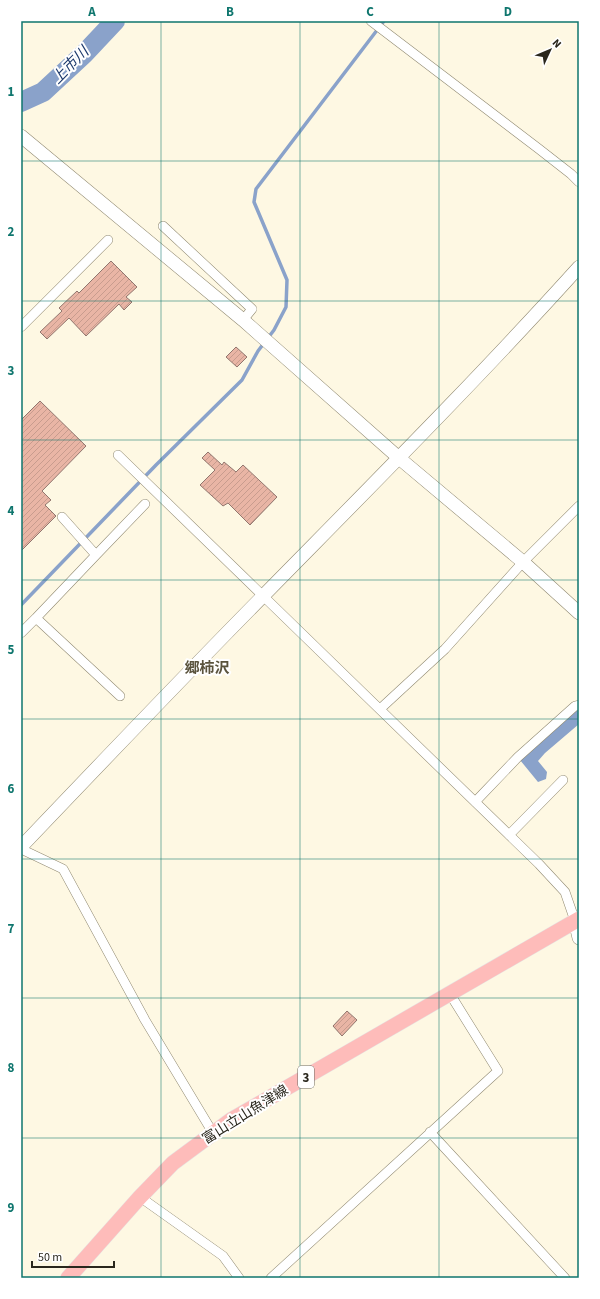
<svg xmlns="http://www.w3.org/2000/svg" width="600" height="1299" viewBox="0 0 600 1299" font-family="'Source Sans 3','Noto Sans JP',sans-serif">
<style>
.water{fill:#8aa2ca}
.lines{fill:none;stroke-linecap:round;stroke-linejoin:round}
.stream{stroke:#8aa2ca;stroke-width:3.5}
.river{stroke:#8aa2ca;stroke-width:20}
.building{fill:url(#building-hatch);stroke:#91766e}
.street-casing{stroke:#908971;stroke-width:10}
.secondary-casing{stroke:#908971;stroke-width:14}
.primary-casing{stroke:#e5e5e4;stroke-width:16}
.street{stroke:#fff;stroke-width:9}
.secondary{stroke:#fff;stroke-width:13}
.primary{stroke:#febcba;stroke-width:15}
.grid{fill:none;stroke:#0f766e;stroke-width:1;stroke-opacity:0.55}
.labels{text-anchor:middle;stroke-width:4;stroke-linejoin:round;paint-order:stroke}
.shield{fill:#fff;stroke:#6a6861;stroke-width:1}
.shield-label{font-size:13px;font-weight:bold;fill:#2a271d}
.street-label{font-size:14px;fill:#2a271d;stroke:#fff}
.water-label{font-size:15px;font-style:italic;fill:#1c396c;stroke:#fff}
.neighbourhood-label{font-size:15px;font-weight:bold;fill:#5a533d;stroke:#fff}
.neatline{fill:none;stroke:#0f766e;stroke-width:1.5}
.grid-label{font-size:13px;text-anchor:middle;font-weight:bold;fill:#0f766e}
</style>
<defs>
<pattern id="building-hatch" width="6" height="6" patternUnits="userSpaceOnUse"><rect width="6" height="6" fill="#e9b5a5"/><path d="M-1 1l2-2M0 6l6-6M5 7l2-2" fill="none" stroke="#c89c8e"/></pattern>
</defs>
<rect width="100%" height="100%" fill="#fef8e3"/>
<path class="water" d="M577 710 579 713V724L545 753 538 761 547 772 546 779 538 782 520 760Z"/>
<g class="lines">
<path class="stream" d="M21 605 156 465 242 380 258 351 274 330 286 307 287 280 254 202 256 189 384 21"/>
<path class="river" d="M21 102 43 92 84 54 115 21"/>
</g>
<path class="building" d="M111 261 137 287 126 297 132 302 124 310 119 304 86 336 69 318 47 339 40 332 62 311 59 308 77 291 79 293Z
M236 347 247 357 237 367 226 357Z
M40 401 86 446 42 491 51 500 45 505 56 516 21 551V420Z
M208 452 222 465 224 462 236 472 243 465 277 497 250 525 228 503 223 506 200 485 215 470 202 458Z
M347 1011 357 1020 342 1036 333 1026Z"/>
<g class="lines">
<g class="street-casing">
<path id="street" d="M371 21 539 149 571 174 579 182
M163 226 252 309 243 320
M21 327 108 240
M118 455 539 864 565 892 575 921
M62 517 96 555 145 504
M96 555 36 618 120 696
M21 633 36 618
M380 709 445 649 523 562 579 506
M475 802 518 757 575 706 579 705
M509 835 563 780
M21 849 63 869 145 1020 213 1133
M430 1132 565 1278
M140 1197 223 1256 239 1278
M271 1278 498 1071 450 994"/>
</g>
<g class="secondary-casing">
<path id="secondary" d="M21 136 243 320 399 458 523 562 579 613
M21 847C102 762 183 677 265 594 371 486 478 379 579 267
M575 921 579 938"/>
</g>
<g class="primary-casing">
<path id="primary" d="M68 1278 140 1197 173 1163 231 1120 579 919"/>
</g>
<use href="#street" class="street"/>
<use href="#secondary" class="secondary"/>
<use href="#primary" class="primary"/>
</g>
<path class="grid" d="M161 21V1278M300 21V1278M439 21V1278M21 161H579M21 301H579M21 440H579M21 580H579M21 719H579M21 859H579M21 998H579M21 1138H579"/>
<g class="labels">
<rect class="shield" x="298" y="1066" width="16" height="22" rx="3"/>
<g class="shield-label">
<text x="306" y="1082">3</text>
</g>
<g class="street-label">
<text transform="translate(245 1114) rotate(-32)" y="5">富山立山魚津線</text>
</g>
<g class="water-label">
<text transform="translate(70 65) rotate(-45)" y="5">上市川</text>
</g>
<g class="neighbourhood-label">
<text x="207" y="673">郷柿沢</text>
</g>
</g>
<rect width="600" height="1299" fill="none" stroke="#ffffff" stroke-width="44"/>
<g transform="translate(550 50) rotate(46)" stroke="#ffffff" stroke-width="3" paint-order="stroke">
<path d="M0-3L7 15L0 10L-7 15Z" fill="#2a271d"/>
<text y="-6" font-size="11" font-weight="bold" text-anchor="middle" fill="#2a271d">N</text>
</g>
<path d="M32 1261v6h82v-6" fill="none" stroke="#2a271d" stroke-width="2"/>
<text x="38" y="1261" font-size="12" fill="#2a271d" stroke="#ffffff" stroke-width="3" paint-order="stroke">50 m</text>
<rect x="22" y="22" width="556" height="1255" class="neatline"/>
<g class="grid-label">
<text x="92" y="16">A</text>
<text x="230" y="16">B</text>
<text x="370" y="16">C</text>
<text x="508" y="16">D</text>
<text x="11" y="96">1</text>
<text x="11" y="236">2</text>
<text x="11" y="375">3</text>
<text x="11" y="515">4</text>
<text x="11" y="654">5</text>
<text x="11" y="793">6</text>
<text x="11" y="933">7</text>
<text x="11" y="1072">8</text>
<text x="11" y="1212">9</text>
</g>
</svg>
